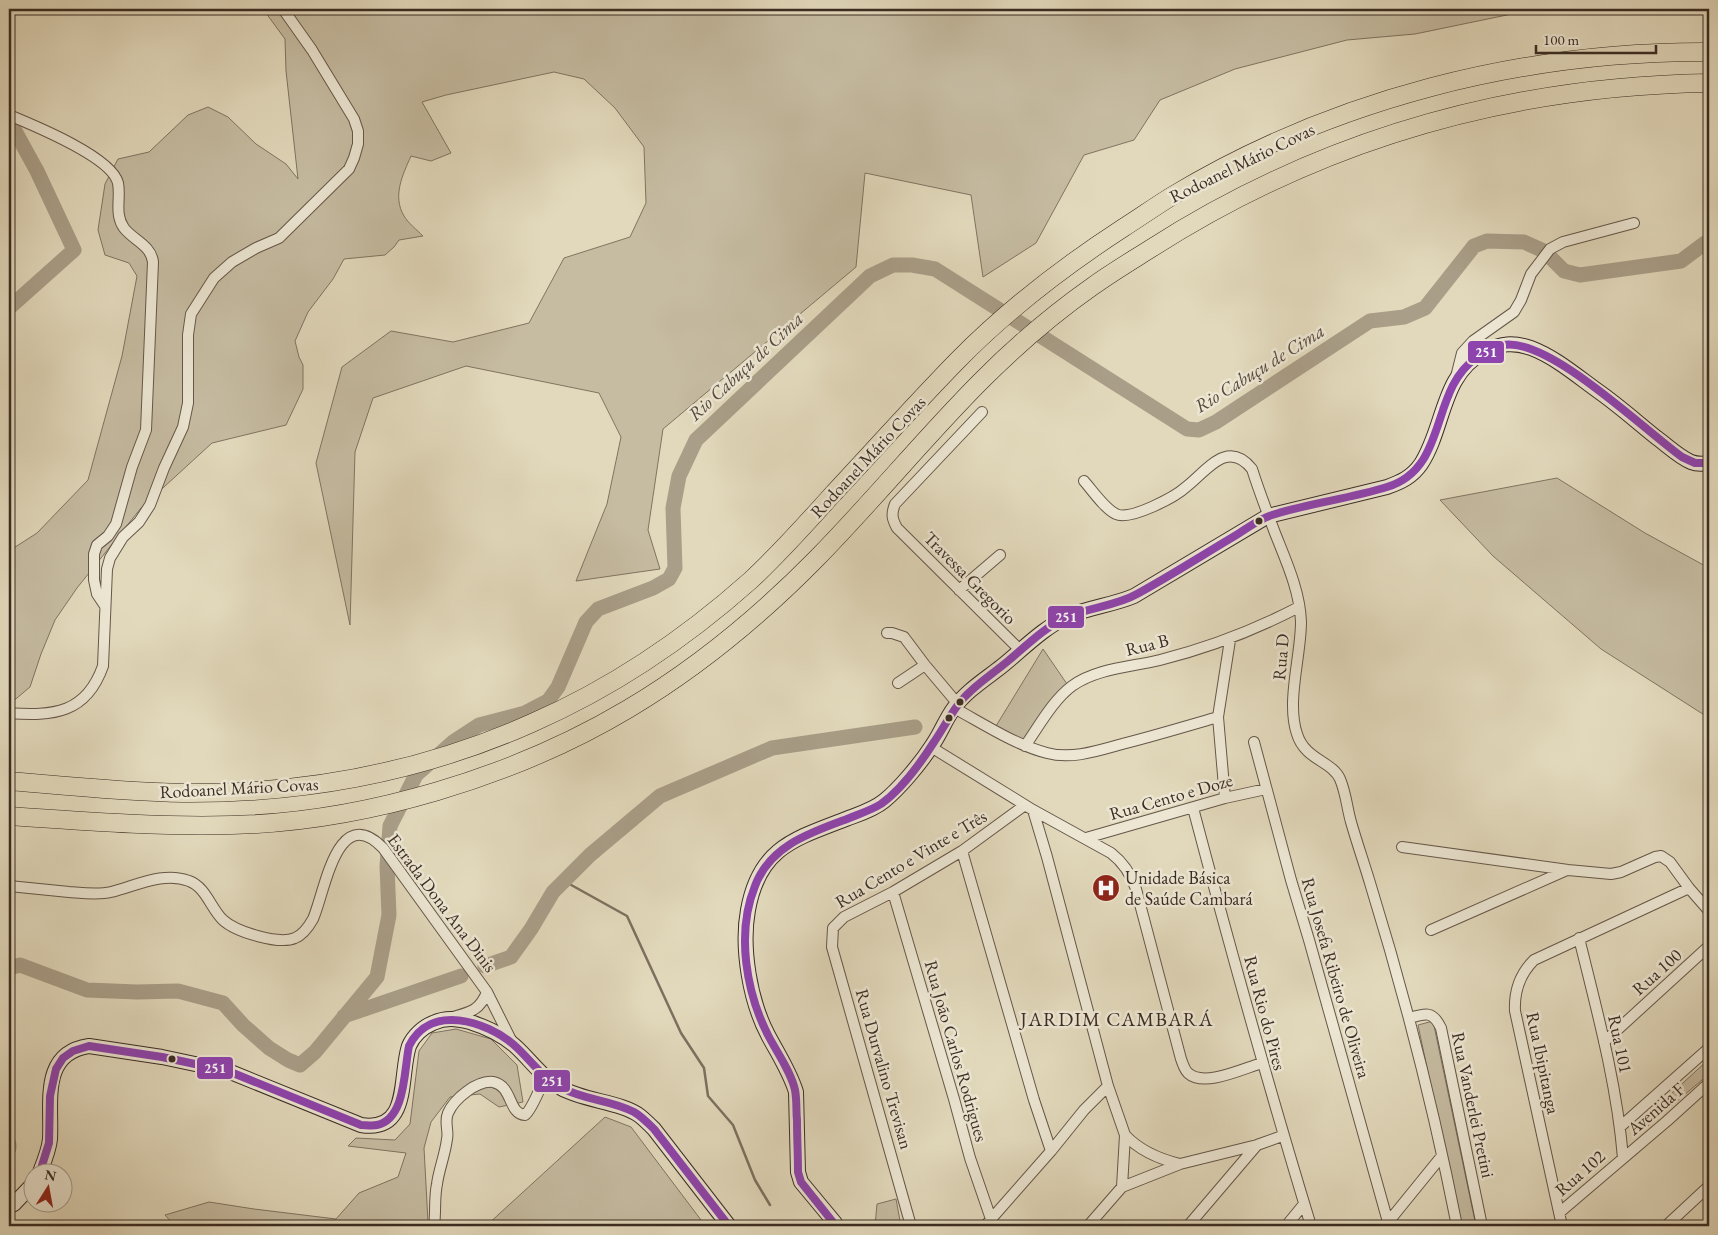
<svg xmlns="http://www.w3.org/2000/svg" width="1718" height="1235" viewBox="0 0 1718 1235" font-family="'EB Garamond',serif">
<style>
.green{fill:#c6bca2;stroke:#807462}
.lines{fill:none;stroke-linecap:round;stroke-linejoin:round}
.stream{stroke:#7d7060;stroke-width:2.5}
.river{stroke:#a99e88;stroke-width:15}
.minor-casing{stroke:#655749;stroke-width:12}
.secondary-casing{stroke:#3b2c23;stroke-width:16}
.motorway-casing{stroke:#3b2c23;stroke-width:19}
.minor{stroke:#ece6d3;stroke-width:10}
.secondary{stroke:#ece6d3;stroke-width:14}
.motorway{stroke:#e2d9bc;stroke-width:18}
.bus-1-casing{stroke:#ece6d3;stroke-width:11}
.bus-1{stroke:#8e44ad;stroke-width:8}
.bus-dot{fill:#3b2c23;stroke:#ece6d3;stroke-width:2}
.labels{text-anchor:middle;stroke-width:5;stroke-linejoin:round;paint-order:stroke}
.street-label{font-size:18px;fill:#3b2c23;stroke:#ece6d3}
.poi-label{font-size:18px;fill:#3b2c23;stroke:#ece6d3;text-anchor:start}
.water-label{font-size:19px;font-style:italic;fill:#56483c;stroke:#ece6d3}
.quarter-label{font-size:20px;letter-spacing:1px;fill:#3b2c23;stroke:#ece6d3}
.line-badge{stroke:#ece6d3;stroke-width:2}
.badge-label{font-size:14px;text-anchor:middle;font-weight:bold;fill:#fff}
</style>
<rect width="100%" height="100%" fill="#e2d9bc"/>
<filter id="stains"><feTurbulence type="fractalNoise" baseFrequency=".004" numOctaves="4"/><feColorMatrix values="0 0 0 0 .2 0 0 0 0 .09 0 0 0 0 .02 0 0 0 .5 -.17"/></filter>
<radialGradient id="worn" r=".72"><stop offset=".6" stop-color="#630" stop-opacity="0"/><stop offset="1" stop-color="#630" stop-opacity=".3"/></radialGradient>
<path class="green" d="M263 9H1536L1415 34 1347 40 1235 69 1160 100 1134 140 1084 155 1036 243 983 277 971 195 865 173 856 267 663 429 648 530 660 569 576 581 607 504 621 437 599 393 466 366 373 398 355 452 350 625 316 463 342 367 391 331 453 342 529 323 564 258 630 237 646 203 644 147 615 108 584 79 554 72 446 95 422 102 451 153 431 161 411 156C403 174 392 196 404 216 408 223 417 230 423 236L399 240 394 247 385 255 344 259 333 279 308 312 295 341 299 357 303 365V389L286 425 212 443 141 508 77 588 55 620 41 654 30 687 11 703 9 702V551L37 533 88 480 122 356 137 276 129 263 105 255 98 230 105 184 118 159 149 152 188 115 208 107 228 117 256 144 286 164 298 179 286 71 285 39Z
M1557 478 1645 533 1709 568V718L1601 649 1493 556 1440 500Z
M1043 649 1067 684 1023 740 996 726Z
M1433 1021 1476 1226H1460L1456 1205 1418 1025Z
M456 1029 491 1039 517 1065 523 1102 499 1107 480 1094 450 1097 431 1122 424 1148 428 1222 426 1226H175L165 1215 209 1202 254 1209 336 1219 359 1193 398 1177 406 1153 348 1146 356 1138 395 1140 410 1124 419 1051 432 1033Z
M1709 1059V1074L1637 1135 1633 1129Z
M605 1117 631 1127 701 1220 698 1226H486Z
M896 1199 901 1226H875L877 1204Z"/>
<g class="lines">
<path class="stream" d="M564 881 627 916 681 1033 704 1068 708 1096 733 1125 755 1180 770 1205"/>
<path class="river" d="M9 120 37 171 74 250 9 308
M485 966 511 957 531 929 553 892 590 855 660 796 772 748 915 727
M9 968 20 965 87 990 137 992 178 991 223 1003 243 1025 269 1048 288 1060 300 1065 315 1052 377 977 389 915 387 866 390 826 416 775 453 742 479 725 525 713 548 701 558 687 586 622 598 609 653 588 669 579 675 568 673 508 679 476 696 440 870 276 893 265H912L935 269 1187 429 1199 430 1216 422 1370 321 1404 317 1425 308 1474 246 1487 241 1524 242 1544 251 1564 271 1580 275 1681 261 1705 243H1709
M344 1016 461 976
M9 1144V1148"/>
<g class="minor-casing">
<path id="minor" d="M9 115C33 125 112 157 118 183 121 198 114 214 124 228 133 240 151 245 153 262L146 430 132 467 116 524 108 536 97 545 94 554V580L97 594 105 606
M1456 377 1462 353 1473 341 1514 312 1521 300 1531 274 1550 249 1563 242 1634 223
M982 412 895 504C891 514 892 519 897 528L1021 651
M1084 481C1092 490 1105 509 1116 514 1130 521 1175 497 1186 487 1206 472 1227 438 1252 469 1259 491 1267 512 1275 533 1286 561 1300 591 1301 622 1301 656 1286 702 1297 734 1305 760 1332 761 1340 779 1346 793 1347 808 1351 822 1357 843 1364 863 1370 883 1405 996 1434 1110 1457 1226
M959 590 1000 555
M887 633H892L904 637 925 665 957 703
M898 683 925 665
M954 708C982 723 1015 745 1047 753 1073 760 1100 750 1126 743 1157 735 1187 726 1218 717
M9 713C53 716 86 714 103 666L107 569 110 558 123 537 139 522 150 505 164 468 183 427 188 403V335L191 314 214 278 232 262 256 248 279 238 349 169 354 158 358 144V131L354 119 312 50 283 9
M1254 742 1291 880 1309 940 1388 1222
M1025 746C1039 726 1053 700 1072 686 1097 668 1132 667 1160 660 1211 647 1253 631 1299 607
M931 747 1033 810 1111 853C1124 863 1131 874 1136 889L1181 1059C1183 1064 1184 1069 1188 1073 1204 1088 1244 1068 1262 1063
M1225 798 1218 717 1230 640
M1193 808C1230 948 1269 1088 1311 1226
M1033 810 1047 857 1108 1086 1125 1135 1122 1187 1088 1226
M1086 838 1225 798 1266 789
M1402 847 1568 870 1611 874 1621 872 1655 857 1661 856 1670 862 1689 888 1709 911
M962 851 1034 1100 1051 1151
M9 886C29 888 49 890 69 892 83 893 98 895 111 892 136 886 163 871 189 881 206 887 211 909 223 920 236 932 279 945 295 938 303 935 309 926 313 919 325 892 337 801 383 848L487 992 512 1042
M893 892 954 1099 970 1158 991 1219
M1431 930 1567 870
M1579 938C1597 1011 1617 1084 1623 1158
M453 1017C471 1012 480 1010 487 992
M1410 1018C1426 1013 1433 1011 1441 1028L1482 1226
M1604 1042 1709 946
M1620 1127 1709 1048
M1125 1135C1140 1151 1159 1159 1180 1164
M1122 1187 1180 1164 1257 1145 1282 1136
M1559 1213 1667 1121 1709 1083
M434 1226C436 1212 434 1198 437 1184 439 1169 445 1155 447 1139 449 1131 444 1122 448 1113 454 1099 477 1080 493 1082 513 1086 508 1114 525 1115 533 1108 539 1089 545 1078
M911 1226 832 947 833 928 844 917 893 892 962 851 1025 805
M985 1226 1051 1151 1084 1110 1108 1086
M1188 1226 1257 1145
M1286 1226 1304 1204
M1385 1226 1441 1157
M1562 1226 1515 1011C1514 991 1520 974 1534 960L1689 888
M1666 1226 1709 1186"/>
</g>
<g class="secondary-casing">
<path id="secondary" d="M40 1172C44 1162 49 1150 50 1139 52 1103 40 1053 89 1046L162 1057 228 1071 361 1125C411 1133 399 1076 409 1046 413 1036 423 1027 433 1023 447 1017 456 1019 470 1022 486 1027 501 1034 514 1045 530 1059 542 1078 561 1088 584 1101 622 1102 640 1116 645 1120 650 1125 654 1129L729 1226
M9 1206 14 1204 32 1185
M836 1226 835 1223 801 1182 798 1172 796 1092C790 1072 778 1054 768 1035 750 1001 741 948 748 910 759 848 794 839 846 819 859 814 873 810 884 801 899 789 920 764 931 747 940 735 945 720 954 708 966 691 987 678 1002 666 1023 649 1044 627 1069 616 1090 607 1113 605 1134 596L1268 516 1387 487C1401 482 1412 477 1421 464 1445 427 1441 375 1484 352 1500 343 1514 342 1531 348 1555 357 1577 376 1598 391 1618 405 1637 422 1657 438 1668 446 1678 456 1691 462 1696 464 1703 464 1709 463"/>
</g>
<g class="motorway-casing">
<path id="motorway" d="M9 781C67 786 125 792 183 793 304 794 422 772 532 723 612 688 686 638 751 580 779 554 805 525 831 496 873 451 914 405 957 361 1008 309 1063 267 1123 228 1140 217 1156 206 1172 196 1333 99 1522 51 1709 52
M9 816C83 821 157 827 232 825 364 822 514 777 628 709 697 668 761 615 817 558 874 500 925 437 982 380 1016 346 1053 314 1093 286 1111 273 1131 261 1150 249 1320 140 1507 86 1709 83"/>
</g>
<use href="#minor" class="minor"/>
<use href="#secondary" class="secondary"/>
<use href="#motorway" class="motorway"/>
<g class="bus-1-casing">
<path id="bus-1" d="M40 1172 49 1143 50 1096 56 1069 63 1058 73 1051 89 1046 162 1057 228 1071 361 1125C366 1125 372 1126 377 1125 406 1119 404 1069 409 1046 430 1003 486 1021 514 1045 530 1059 542 1078 562 1088 584 1100 611 1100 634 1112 641 1116 648 1123 654 1129L729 1226
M836 1226 801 1182 798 1172C798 1155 797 1137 797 1120 796 1111 797 1100 795 1090 791 1072 778 1054 769 1037 746 993 736 933 755 886 770 846 809 833 847 819 858 814 870 811 881 804 902 789 920 764 934 742 947 723 955 704 973 689 984 679 996 671 1008 661 1027 645 1045 627 1067 617 1090 607 1116 606 1137 594 1170 576 1201 556 1233 537 1245 530 1258 519 1272 515 1309 503 1349 499 1387 487 1449 468 1429 391 1476 358 1484 352 1493 347 1503 345 1549 337 1643 429 1682 457L1695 463H1709"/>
</g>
<use href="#bus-1" class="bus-1"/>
</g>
<defs>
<g id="hospital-disc" transform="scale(1.4375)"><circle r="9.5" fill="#8f2418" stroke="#ece6d3"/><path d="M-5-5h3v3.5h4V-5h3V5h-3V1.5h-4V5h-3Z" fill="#fff"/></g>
</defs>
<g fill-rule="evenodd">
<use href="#hospital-disc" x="1106" y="888"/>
</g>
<g class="bus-dot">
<circle cx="1259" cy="521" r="4.5"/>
<circle cx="960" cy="702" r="4.5"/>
<circle cx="949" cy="718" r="4.5"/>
<circle cx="172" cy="1059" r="4.5"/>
</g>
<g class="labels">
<g class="street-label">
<text transform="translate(1242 163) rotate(-26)" y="6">Rodoanel Mário Covas</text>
<text transform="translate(868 457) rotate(-47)" y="6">Rodoanel Mário Covas</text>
<text transform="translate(970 578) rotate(45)" y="6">Travessa Gregorio</text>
<text transform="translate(1147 645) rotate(-14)" y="6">Rua B</text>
<text transform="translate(1281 657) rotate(-85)" y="6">Rua D</text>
<text transform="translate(239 788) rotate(-3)" y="6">Rodoanel Mário Covas</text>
<text transform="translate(1171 797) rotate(-16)" y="6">Rua Cento e Doze</text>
<text transform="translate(911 859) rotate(-31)" y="6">Rua Cento e Vinte e Três</text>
<text transform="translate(442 903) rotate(53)" y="6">Estrada Dona Ana Dinis</text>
<text transform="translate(1657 972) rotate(-42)" y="6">Rua 100</text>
<text transform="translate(1336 978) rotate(74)" y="6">Rua Josefa Ribeiro de Oliveira</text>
<text transform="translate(1265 1013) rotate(75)" y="6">Rua Rio do Pires</text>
<text transform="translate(1620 1044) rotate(78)" y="6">Rua 101</text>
<text transform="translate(956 1051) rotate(74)" y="6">Rua João Carlos Rodrigues</text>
<text transform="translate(1543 1063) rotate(78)" y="6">Rua Ibipitanga</text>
<text transform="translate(884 1069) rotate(74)" y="6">Rua Durvalino Trevisan</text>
<text transform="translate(1473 1105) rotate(78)" y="6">Rua Vanderlei Pretini</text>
<text transform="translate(1656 1109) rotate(-41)" y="6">Avenida F</text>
<text transform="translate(1580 1173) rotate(-41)" y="6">Rua 102</text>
</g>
<g class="poi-label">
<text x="1125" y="884">Unidade Básica<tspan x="1125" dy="21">de Saúde Cambará</tspan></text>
</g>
<g class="water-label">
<text transform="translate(745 366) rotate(-43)" y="7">Rio Cabuçu de Cima</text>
<text transform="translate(1259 368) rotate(-32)" y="7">Rio Cabuçu de Cima</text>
</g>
<g class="quarter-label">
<text x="1117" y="1026">JARDIM CAMBARÁ</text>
</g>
</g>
<g class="line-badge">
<rect x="1467" y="340" width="38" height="24" rx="5" fill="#8e44ad"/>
<rect x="1047" y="605" width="38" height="24" rx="5" fill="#8e44ad"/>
<rect x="196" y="1056" width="38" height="24" rx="5" fill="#8e44ad"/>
<rect x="533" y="1069" width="38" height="24" rx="5" fill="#8e44ad"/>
</g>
<g class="badge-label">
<text x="1486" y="357">251</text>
<text x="1066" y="622">251</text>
<text x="215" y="1073">251</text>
<text x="552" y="1086">251</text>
</g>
<rect width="1718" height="1235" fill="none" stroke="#e2d9bc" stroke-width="30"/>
<rect x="10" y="10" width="1698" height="1215" fill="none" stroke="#3b2c23" stroke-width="2.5"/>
<rect x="15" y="15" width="1688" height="1205" fill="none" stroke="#3b2c23"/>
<g transform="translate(48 1188) rotate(11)"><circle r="24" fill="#ece6d3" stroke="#a59c8d"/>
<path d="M0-4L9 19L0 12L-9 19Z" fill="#8f2418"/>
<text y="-8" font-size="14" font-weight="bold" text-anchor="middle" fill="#3b2c23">N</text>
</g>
<path d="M1536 45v8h120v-8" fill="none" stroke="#3b2c23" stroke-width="2.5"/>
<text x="1543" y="45" font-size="15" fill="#3b2c23" stroke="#ece6d3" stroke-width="4" paint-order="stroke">100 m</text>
<rect width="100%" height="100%" filter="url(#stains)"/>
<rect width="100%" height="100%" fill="url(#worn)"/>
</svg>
